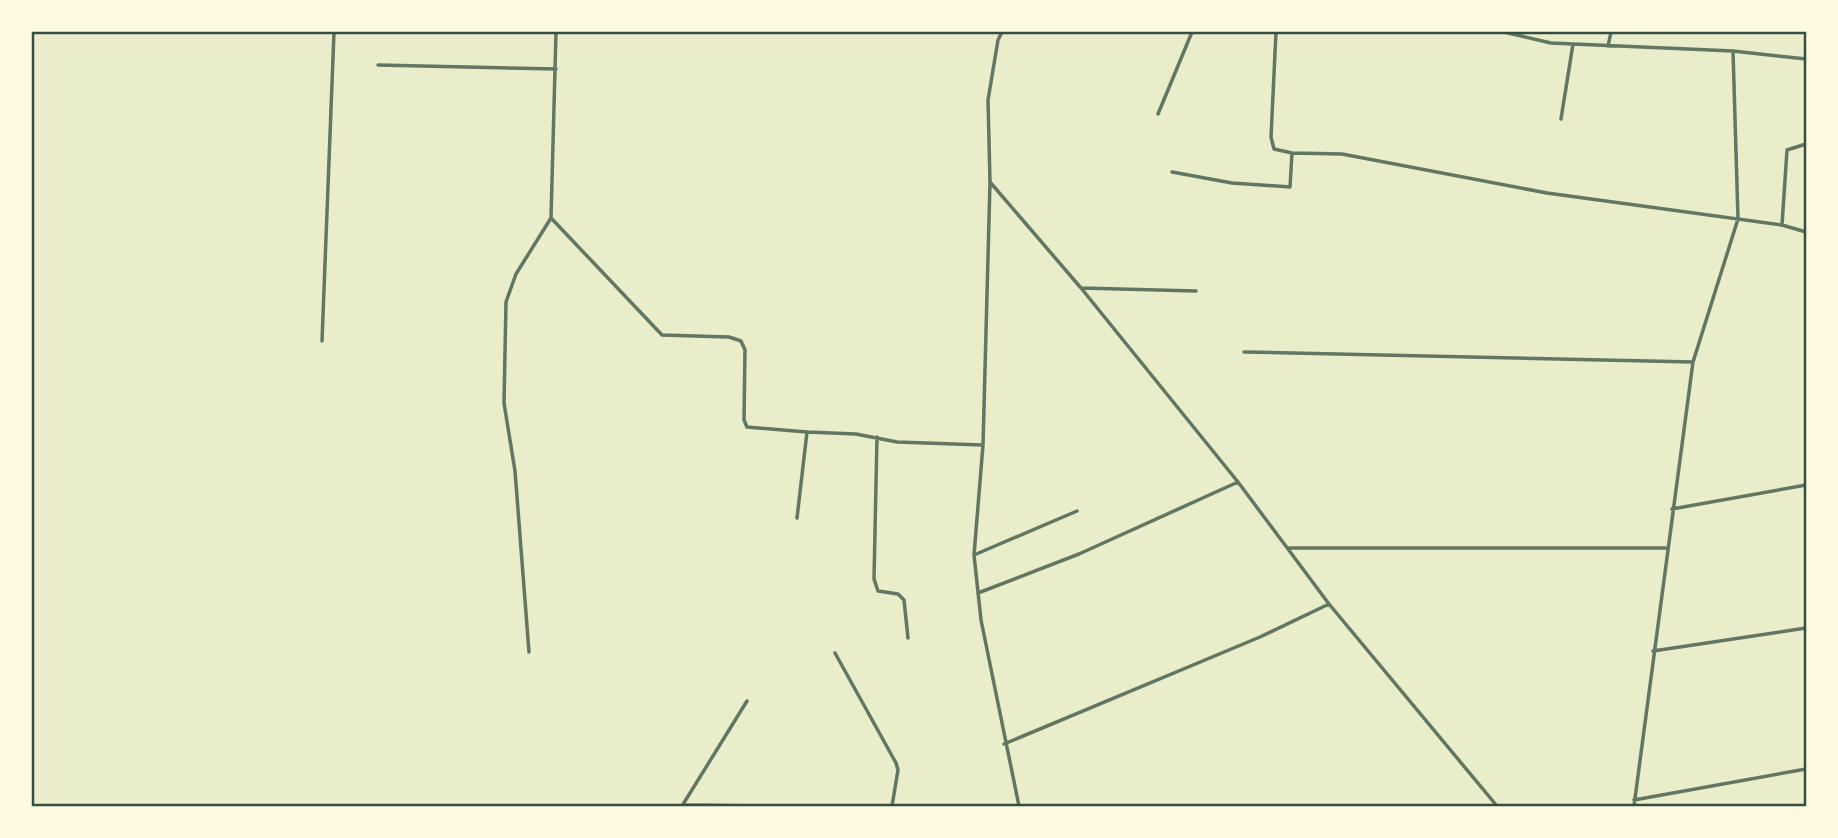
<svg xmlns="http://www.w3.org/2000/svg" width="1838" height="838" viewBox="0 0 1838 838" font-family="'Golos Text',sans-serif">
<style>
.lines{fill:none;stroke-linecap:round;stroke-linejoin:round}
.minor{stroke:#617663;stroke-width:3.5}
.neatline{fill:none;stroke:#344e41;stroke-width:2.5}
</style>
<rect width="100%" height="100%" fill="#e9edc9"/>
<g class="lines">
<path class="minor" d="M1002 32 998 40 988 100 990 182 983 445 974 555 981 620 1019 806
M1504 32 1551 43 1733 51
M1608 46 1611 32
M378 65 556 69
M1158 114 1192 32
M1561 119 1573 44
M1292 153 1342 154 1547 193 1782 225 1806 232
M1172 172 1232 183 1290 187 1292 153 1274 149 1271 137 1276 32
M990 182 1081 288 1238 482 1329 604 1497 806
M551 218 662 335 729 337 741 341 745 350 744 420 747 427 807 432
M1782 225 1787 150 1806 144
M1081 288 1196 291
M322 341 334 32
M1244 352 1693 362
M877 437 874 579 878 591 898 594 904 600 908 638
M1672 509 1806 485
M797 518 807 432 856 434 897 442 983 445
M1289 548H1666
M974 555 1077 511
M978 593 1079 554 1238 482
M1653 651 1806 628
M529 652 515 471 504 403 506 302 516 274 551 218 556 32
M835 653 896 763 898 770 892 806
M1004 744 1260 637 1329 604
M1634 800 1806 769
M683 805 775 806
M682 806 747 701
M1634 806 1693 362 1738 219 1733 51 1806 59"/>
</g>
<rect width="1838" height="838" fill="none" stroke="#fefae0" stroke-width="66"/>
<rect x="33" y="33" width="1772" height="772" class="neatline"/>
</svg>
